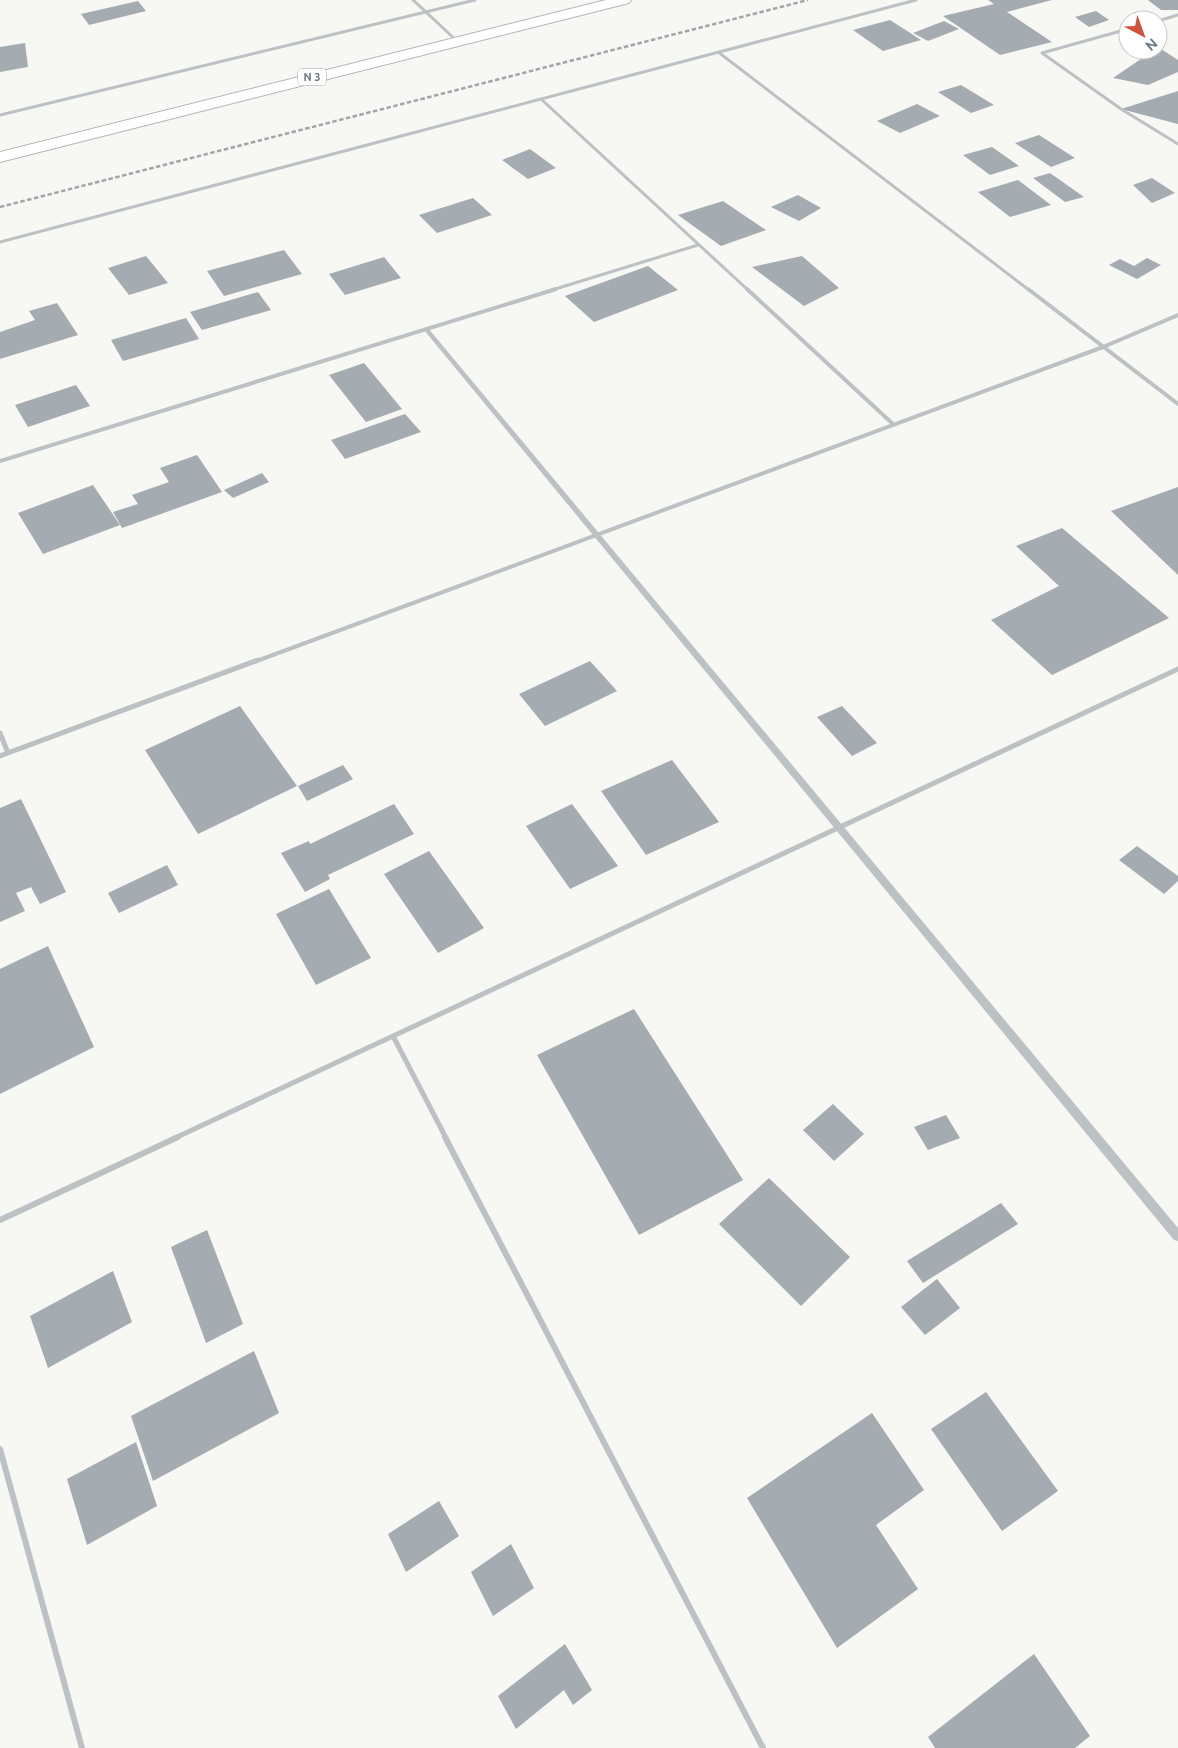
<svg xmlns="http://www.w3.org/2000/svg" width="1178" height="1748" viewBox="0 0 1178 1748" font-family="Ubuntu,sans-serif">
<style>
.building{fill:#a4acb1}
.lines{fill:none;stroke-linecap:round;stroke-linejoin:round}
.primary-casing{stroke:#b0b6b8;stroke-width:2}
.minor-far3{stroke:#bcc1c4;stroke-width:3}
.minor-far2{stroke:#bcc1c4;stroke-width:4}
.minor-far1{stroke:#bcc1c4;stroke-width:5}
.minor{stroke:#bcc1c4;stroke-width:6}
.tertiary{fill:#bcc1c4;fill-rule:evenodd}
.primary{fill:#fff;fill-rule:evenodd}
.rail{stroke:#9fa6aa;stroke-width:2.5;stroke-dasharray:4.5 2.5;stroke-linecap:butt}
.labels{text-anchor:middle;stroke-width:5;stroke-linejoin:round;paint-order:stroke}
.shield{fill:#fff;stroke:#96a1a8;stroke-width:1}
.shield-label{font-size:11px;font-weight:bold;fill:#697982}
</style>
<rect width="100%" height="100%" fill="#f7f7f4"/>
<path class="building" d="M988 0H1052L1007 12 1052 42 1000 55 943 16 994 4Z
M1148 0H1178V10H1161Z
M138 1 146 11 89 25 81 14Z
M1096 11 1109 20 1089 27 1075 17Z
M890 20 921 40 883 51 853 30Z
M944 21 959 29 928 41 913 33Z
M25 43 28 67 0 72V47Z
M1158 47 1178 60V72L1148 85 1113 78 1154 50H1158Z
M961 85 994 105 971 113 938 92Z
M1178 91V124L1121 109Z
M917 104 940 116 900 133 877 121Z
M1039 135 1075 158 1051 167 1015 143Z
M992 147 1019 166 990 175 963 155Z
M530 149 556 168 528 179 502 160Z
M1050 173 1084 197 1065 202 1033 178Z
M1152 178 1175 193 1152 203 1133 185Z
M1018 180 1051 205 1010 217 978 192Z
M798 195 821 208 799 221 771 207Z
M473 198 492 215 437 233 419 215Z
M723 201 766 230 721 246 678 215Z
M284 250 302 274 224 296 207 271Z
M146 256 168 283 129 295 108 268Z
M802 256 839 288 804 306 752 267Z
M384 257 401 278 345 295 329 274Z
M1147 258 1161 265 1137 279 1109 265 1120 259 1134 266Z
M648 266 678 290 594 322 565 296Z
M258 292 271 310 202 330 190 312Z
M57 303 78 335 0 359V332L35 320 29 311Z
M186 318 199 339 123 361 111 340Z
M364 363 402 409 366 422 329 375Z
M76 385 90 406 28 427 15 405Z
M405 414 421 432 345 459 331 440Z
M197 455 222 492 122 528 113 512 138 504 132 495 169 482 160 468Z
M262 473 269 482 233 498 224 490Z
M93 485 120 525 43 554 18 513Z
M1178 487V575L1111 511Z
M1062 528 1169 618 1052 675 991 620 1059 586 1016 546Z
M590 661 617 691 545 726 519 694Z
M240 706 297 786 198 834 145 750Z
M842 706 877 743 852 756 817 717Z
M672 760 719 822 646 855 601 791Z
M343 765 353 779 307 801 298 786Z
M21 799 66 892 40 904 31 887 16 893 25 911 0 922V808Z
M394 804 414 834 328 875 330 879 305 892 281 853 309 841 310 844Z
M572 804 618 866 570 889 526 826Z
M1137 846 1178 876V881L1164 894 1119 860Z
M429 851 484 928 438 953 384 874Z
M167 865 178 885 119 913 108 893Z
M329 889 371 958 316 985 276 914Z
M48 946 94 1047 0 1094V969Z
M634 1009 743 1180 639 1235 537 1055Z
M833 1104 864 1134 834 1161 803 1130Z
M946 1115 960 1138 928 1150 914 1127Z
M769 1178 850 1257 801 1306 719 1224Z
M1001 1203 1018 1224 923 1283 907 1261Z
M207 1230 243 1324 206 1343 171 1247Z
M113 1271 132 1322 48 1368 30 1316Z
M937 1279 960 1308 925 1335 901 1307Z
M254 1351 279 1413 153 1481 131 1416Z
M986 1392 1058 1491 1002 1531 931 1429Z
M872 1413 924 1490 876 1525 918 1589 837 1648 747 1498Z
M136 1442 157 1506 87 1545 67 1479Z
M439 1501 459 1536 406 1572 388 1534Z
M511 1544 534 1588 493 1616 471 1572Z
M565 1644 592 1690 573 1705 564 1690 516 1729 498 1696Z
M1034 1654 1090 1736 1075 1748H935L928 1737Z"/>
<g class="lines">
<g class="primary-casing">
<path id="primary" d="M606 0H631L629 3 0 162V152Z"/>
</g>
<path class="minor-far3" d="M413 0 457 41
M1158 21 1178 15
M718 52 1029 290
M1042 53 1121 109 1178 144
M1042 53 1128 29
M541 99 748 290
M0 115 475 0
M0 242 916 0
M552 290 698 245"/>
<path class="minor-far2" d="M747 289 894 425
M1028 289 1178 404
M0 461 556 289
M254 662 1103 347 1178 315"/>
<path class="minor-far1" d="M0 733 8 753
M0 756 258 660
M393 1036 446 1138
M175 1138 1178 669"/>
<path class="minor" d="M445 1137 763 1748
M0 1220 178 1137
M0 1449 82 1748"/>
<path class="tertiary" d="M426 327 428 328 1178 1228V1241L1174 1240 424 330 423 329Z"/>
<use href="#primary" class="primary"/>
<path class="rail" d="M0 207 808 0"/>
</g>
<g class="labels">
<rect class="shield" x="298" y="68.5" width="28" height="17" rx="4"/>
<g class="shield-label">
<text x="312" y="81">N 3</text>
</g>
</g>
<g transform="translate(1143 35) rotate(139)"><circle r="24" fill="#ffffff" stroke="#c3c9cd"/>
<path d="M0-4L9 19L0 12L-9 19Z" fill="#d25239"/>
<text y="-8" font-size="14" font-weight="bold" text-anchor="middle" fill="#697982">N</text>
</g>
</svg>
